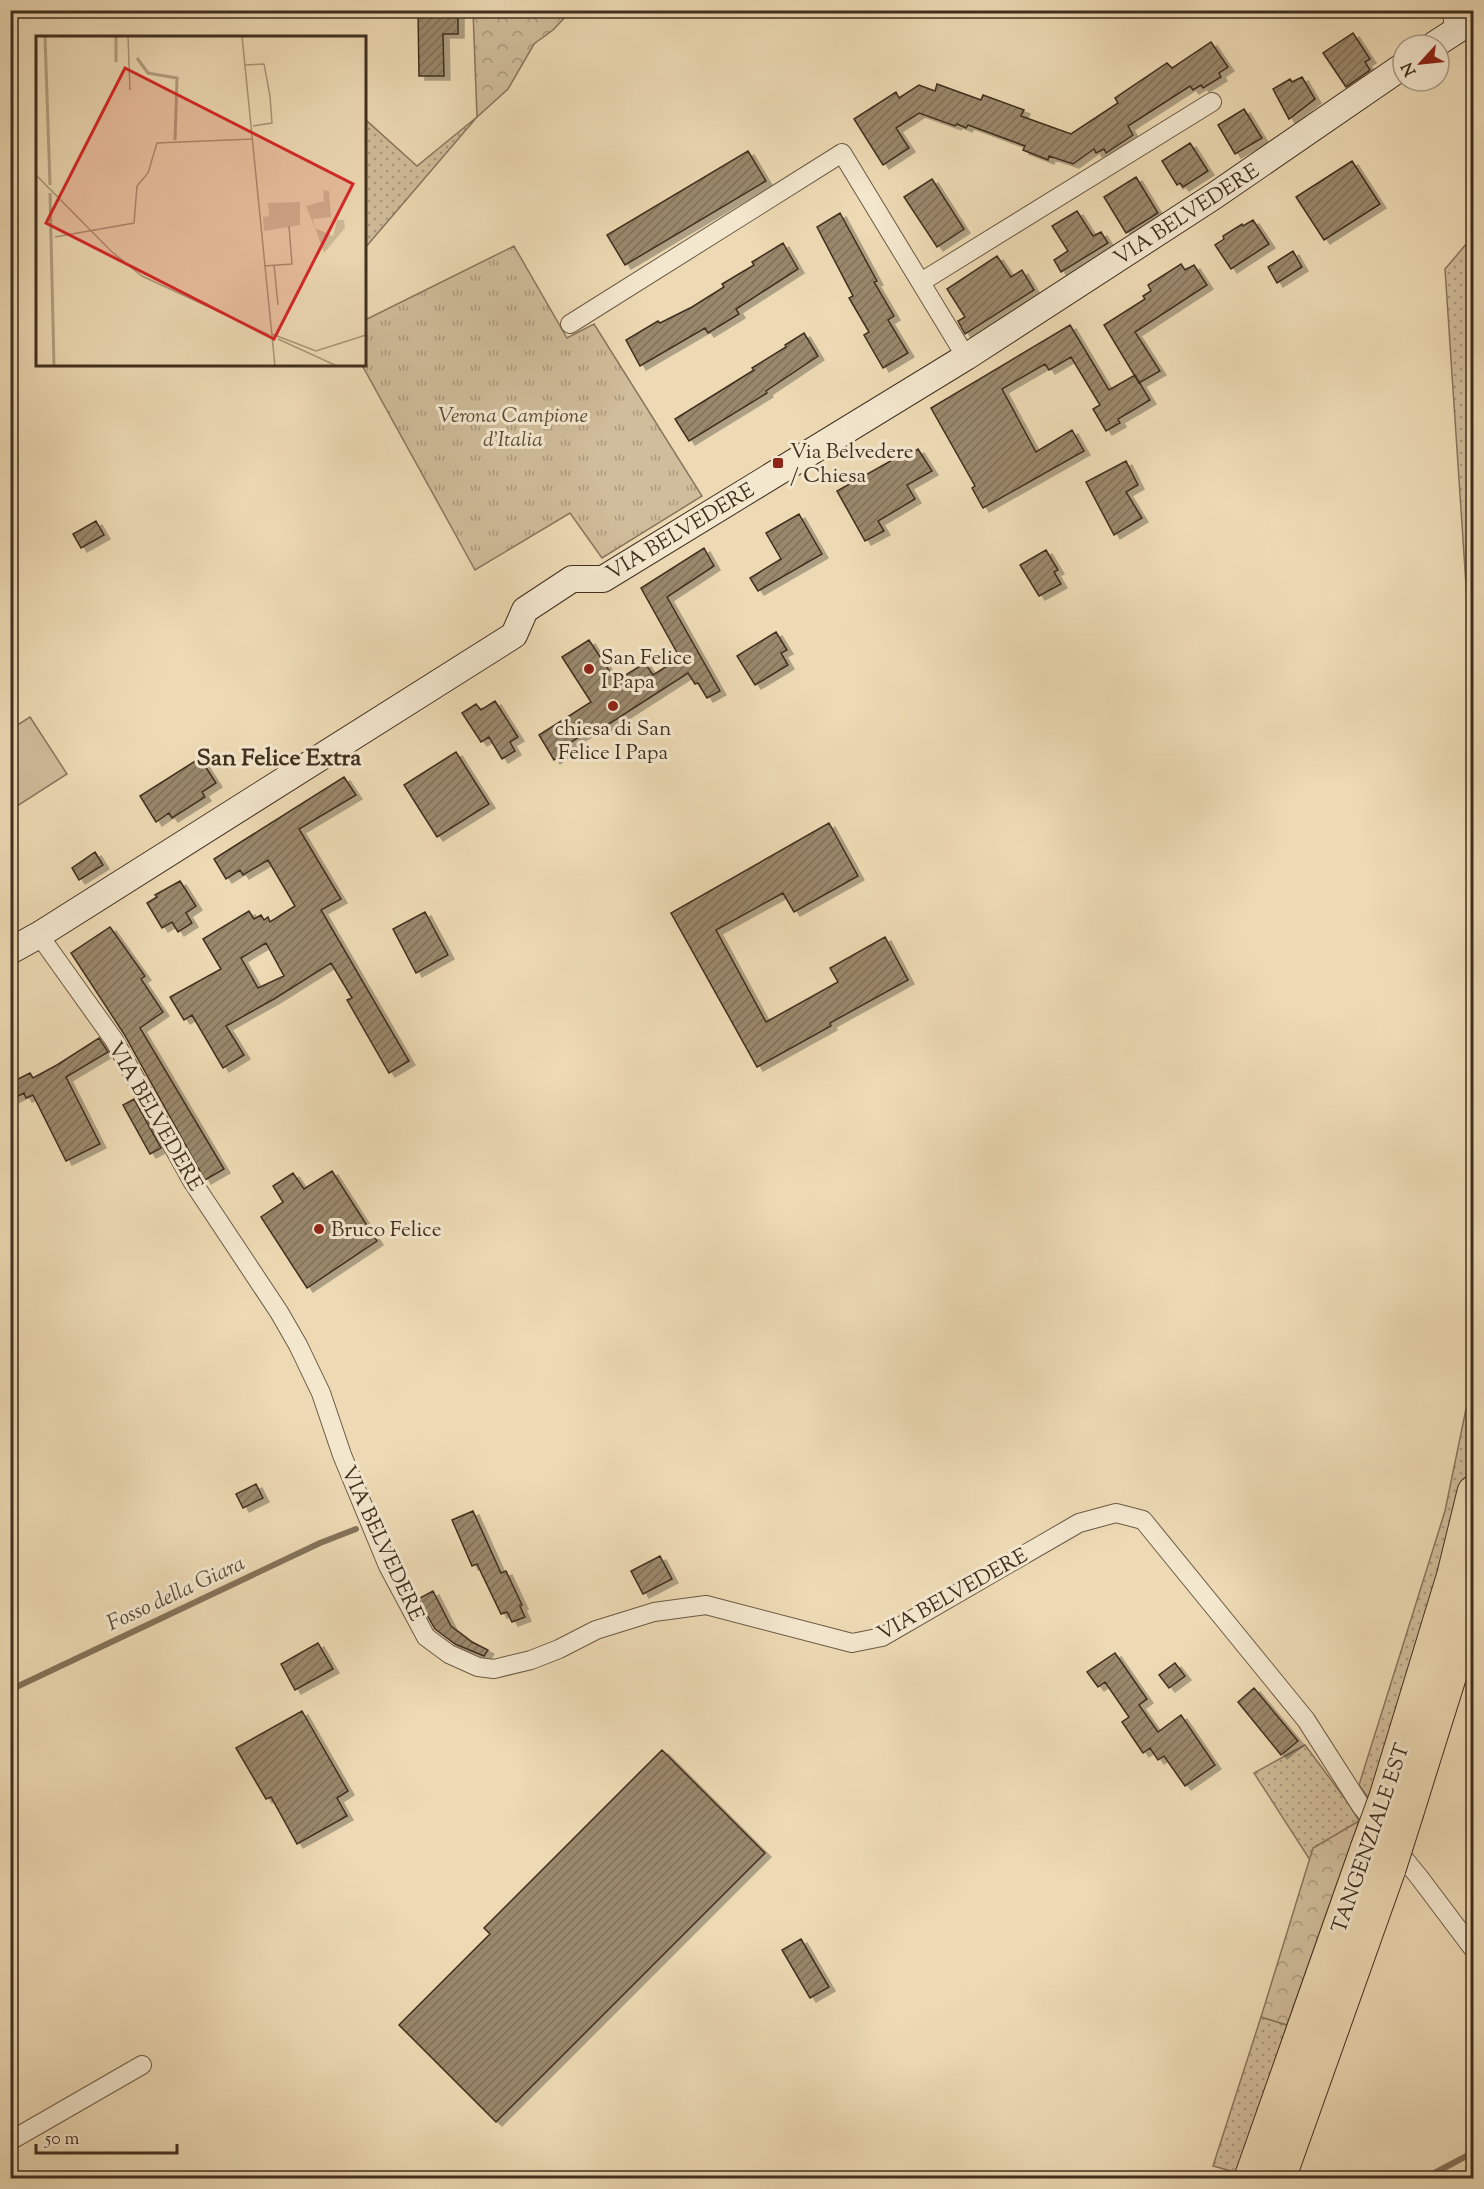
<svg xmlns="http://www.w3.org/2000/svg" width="1484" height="2189" viewBox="0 0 1484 2189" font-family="'Sorts Mill Goudy',serif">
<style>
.grass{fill:url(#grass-dots);stroke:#88765d;stroke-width:1.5}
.forest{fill:url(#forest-crowns);stroke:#88765d;stroke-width:1.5}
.park{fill:url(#park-tufts);stroke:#88765d;stroke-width:1.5}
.garden{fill:#d0bd9b;stroke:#88765d;stroke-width:1.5}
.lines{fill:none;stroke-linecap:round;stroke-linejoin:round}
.stream{stroke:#84735a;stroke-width:6}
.building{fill:url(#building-hatch);stroke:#402f1f;stroke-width:1.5;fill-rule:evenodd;filter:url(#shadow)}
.street-casing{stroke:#6b5a44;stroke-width:20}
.secondary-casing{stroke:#402f1f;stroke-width:28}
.highway-casing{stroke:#402f1f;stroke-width:35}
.street{stroke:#f3e7ce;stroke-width:18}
.secondary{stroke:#f3e7ce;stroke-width:26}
.highway{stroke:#eddab4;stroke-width:33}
.highway-bridge-casing{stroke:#402f1f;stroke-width:35;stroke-linecap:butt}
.highway-bridge{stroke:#eddab4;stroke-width:33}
.poi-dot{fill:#8f2418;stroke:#f3e7ce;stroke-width:2}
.labels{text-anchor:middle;stroke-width:6;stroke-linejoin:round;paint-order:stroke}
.street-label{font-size:21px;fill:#402f1f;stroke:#f3e7ce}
.park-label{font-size:21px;font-style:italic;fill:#5d4b38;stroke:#f3e7ce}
.poi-label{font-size:21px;fill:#402f1f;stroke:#f3e7ce;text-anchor:start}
.water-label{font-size:22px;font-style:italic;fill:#5c4b38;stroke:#f3e7ce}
.quarter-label{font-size:24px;font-weight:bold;fill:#402f1f;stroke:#f3e7ce}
.inset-river{fill:none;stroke:#b2a081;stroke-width:3}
.inset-road{fill:none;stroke:#a89678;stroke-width:1.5}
.view{fill:#d62828;fill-opacity:0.15;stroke:#d62828;stroke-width:3}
.inset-edge{fill:none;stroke:#402f1f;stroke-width:3}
</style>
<defs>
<pattern id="grass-dots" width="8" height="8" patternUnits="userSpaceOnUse" patternTransform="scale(1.5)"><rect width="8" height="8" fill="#d0bd9b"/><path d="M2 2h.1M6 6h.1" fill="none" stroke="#aa9a7e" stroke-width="1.8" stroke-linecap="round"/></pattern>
<pattern id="forest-crowns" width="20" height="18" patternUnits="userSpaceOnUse" patternTransform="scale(1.5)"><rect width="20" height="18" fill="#d0bd9b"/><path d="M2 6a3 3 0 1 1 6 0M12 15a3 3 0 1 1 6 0" fill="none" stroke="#aa9a7e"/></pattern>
<pattern id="park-tufts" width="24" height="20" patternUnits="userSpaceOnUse" patternTransform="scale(1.5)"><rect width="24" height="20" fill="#d0bd9b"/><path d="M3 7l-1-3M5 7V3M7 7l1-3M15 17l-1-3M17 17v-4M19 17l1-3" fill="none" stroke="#aa9a7e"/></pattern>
<pattern id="building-hatch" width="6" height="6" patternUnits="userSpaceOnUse" patternTransform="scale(1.5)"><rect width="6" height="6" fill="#9a886c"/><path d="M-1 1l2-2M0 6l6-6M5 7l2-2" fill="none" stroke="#7f7058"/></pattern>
<filter id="shadow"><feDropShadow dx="6" dy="4" stdDeviation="0" flood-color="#0004"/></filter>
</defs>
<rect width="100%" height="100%" fill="#eddab4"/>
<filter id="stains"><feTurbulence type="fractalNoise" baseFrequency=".00333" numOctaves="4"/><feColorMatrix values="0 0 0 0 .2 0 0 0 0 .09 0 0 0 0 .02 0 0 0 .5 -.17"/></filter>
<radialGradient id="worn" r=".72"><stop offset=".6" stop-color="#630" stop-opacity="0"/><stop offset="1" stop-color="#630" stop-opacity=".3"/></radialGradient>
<path class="grass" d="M365 116 366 120 417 166 477 117 365 248Z
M1473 236V690L1445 269Z
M1473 1375V1507L1376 1808 1359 1785 1445 1511Z
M1305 1745 1349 1804 1359 1821 1314 1848 1310 1860 1254 1773Z
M1261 2017 1287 2025 1238 2173 1213 2166Z"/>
<path class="forest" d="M473 11H571L553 30 534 44 508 89 477 117Z
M1359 1821 1287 2025 1261 2017 1313 1848Z"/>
<path class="park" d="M514 246 567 338 594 324 702 496 602 558 570 513 475 570 362 365 364 364 365 320Z"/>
<path class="garden" d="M30 717 67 774 11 810V729Z"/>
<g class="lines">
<path class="stream" d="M10 1690 320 1543 356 1529
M1425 2178 1474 2152"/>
</g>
<path class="building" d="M418 10H458V34H443L444 76H419Z
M1353 33 1370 59 1365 62 1370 70 1346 87 1323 53Z
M1211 42 1228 67 1219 73 1221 77 1203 88 1201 85 1193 90 1190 86 1128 126 1133 135 1106 153 1104 149 1096 153 1094 149 1073 164 1049 156 1048 160 1023 150 1025 146 968 125 966 128 957 124 955 126 919 113 896 128 909 148 883 165 854 119 896 92 899 98 919 85 935 91 937 84 981 100 983 95 1024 110 1021 116 1071 134 1118 103 1115 98 1167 63 1172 68Z
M1302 77 1315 99 1289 119 1273 89 1290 79 1292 82Z
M1244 109 1262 138 1235 154 1218 125Z
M1190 143 1208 171 1183 187 1180 183 1177 185 1162 161Z
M748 151 766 181 625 265 607 235Z
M1352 161 1380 204 1324 240 1296 197Z
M1136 177 1158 213 1126 233 1104 197Z
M932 179 964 229 937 247 904 197Z
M1077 211 1093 236 1101 232 1108 243 1061 272 1054 260 1068 251 1052 226Z
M840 213 877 281 874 282 894 316 888 320 908 353 883 368 864 335 869 332 849 298 853 296 817 227Z
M1253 220 1269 244 1231 269 1215 245 1224 239 1223 236 1242 224 1243 226Z
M783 243 798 269 736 309 739 314 708 333 705 328 640 366 626 340 658 321 660 323 692 307 724 287 722 284 754 265 752 262Z
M1293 251 1302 267 1277 283 1268 267Z
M997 256 1011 277 1022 270 1034 290 965 334 958 321 965 317 947 289Z
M1181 264 1185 270 1194 265 1207 285 1135 332 1160 371 1139 383 1104 325 1145 299 1143 296 1151 291 1148 285Z
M1070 325 1109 390 1135 375 1150 400 1118 419 1120 423 1106 431 1093 409 1100 405 1071 357 1049 370 1045 364 1002 389 1036 452 1072 430 1084 451 983 508 972 488 975 486 931 408Z
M804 333 818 356 766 391 767 393 689 441 675 419 754 370 752 368 786 347 785 345Z
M918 449 932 471 907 485 915 499 878 521 884 531 865 541 837 491 903 454 905 457Z
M1126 461 1138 485 1126 492 1142 518 1114 535 1086 482Z
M799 514 822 554 758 591 750 578 781 559 766 533Z
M96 521 104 535 81 548 73 534Z
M704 548 714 566 667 597 720 691 707 698 698 683 695 684 688 673 595 733 592 729 563 747 566 751 554 760 539 735 591 702 562 657 589 640 616 681 645 663 653 675 680 658 641 588Z
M1046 550 1058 570 1054 572 1061 584 1039 596 1020 565Z
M776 632 787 650 781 653 788 665 755 685 737 656Z
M495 701 518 737 510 742 515 751 502 759 489 737 481 742 462 713 476 704 481 710Z
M456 752 489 804 437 837 404 785Z
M200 758 216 783 202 792 205 797 172 818 169 813 156 822 140 796Z
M344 777 356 795 299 829 341 899 321 910 409 1061 389 1073 347 1000 352 998 331 963 274 999 226 1026 244 1055 223 1068 192 1015 184 1020 170 997 221 969 203 939 249 911 254 919 261 915 264 920 268 917 270 922 295 906 268 860 243 875 240 870 226 879 214 859ZM266 943 284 976 258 988 241 958Z
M829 823 858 876 794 912 783 893 716 930 766 1022 838 982 830 968 885 937 908 980 830 1023 831 1026 757 1067 671 913Z
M95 852 103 865 79 880 72 868Z
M180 881 196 906 186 913 192 923 178 932 172 922 162 928 147 903 157 897 155 895Z
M425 912 448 955 416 973 393 929Z
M110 927 145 976 141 979 163 1012 140 1028 224 1169 205 1180 124 1034 71 953Z
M99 1038 108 1052 66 1077 100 1144 66 1161 33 1095 26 1098 24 1093 10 1100V1083L30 1073 33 1078 57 1065Z
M134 1099 161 1148 150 1154 123 1105Z
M332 1171 377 1241 307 1288 261 1217 283 1202 273 1186 293 1173 304 1189Z
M256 1484 263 1498 243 1508 236 1494Z
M473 1511 501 1573 506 1571 522 1605 520 1606 525 1617 512 1622 507 1612 501 1614 477 1564 472 1566 452 1520Z
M660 1556 672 1579 643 1594 631 1571Z
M433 1591 451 1626 472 1642 488 1650 484 1656 455 1644 435 1629 418 1599Z
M318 1643 333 1669 295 1690 281 1664Z
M1115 1653 1147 1699 1139 1705 1158 1732 1181 1715 1215 1765 1185 1786 1164 1756 1158 1760 1150 1748 1143 1753 1122 1722 1129 1717 1105 1682 1098 1687 1087 1672Z
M1175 1663 1185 1676 1169 1688 1159 1675Z
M1254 1688 1298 1741 1281 1755 1238 1702Z
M302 1711 348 1791 337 1798 347 1816 297 1844 271 1797 266 1799 236 1748Z
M662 1750 765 1853 496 2122 399 2025 490 1934 484 1928Z
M801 1939 829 1987 810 1998 782 1950Z"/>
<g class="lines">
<g class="street-casing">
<path id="street" d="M1452 10 1454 32
M921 282 1212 102
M570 324 842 153 966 357
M39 935 114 1040 192 1181 279 1312 298 1345 321 1393 342 1455 388 1566 426 1637 449 1654 478 1667 494 1669 531 1660 559 1649 596 1630 654 1612 706 1605 852 1643 882 1637 1079 1523 1116 1513 1143 1520 1306 1720 1361 1806 1419 1877 1474 1950
M10 2141 142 2065"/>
</g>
<g class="secondary-casing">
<path id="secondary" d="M1434 45 1474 19
M10 951 39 935 514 635 525 610 572 579H603L966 357 1214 196 1403 66"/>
</g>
<g class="highway-casing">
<path id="highway" d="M1386 1797 1454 1574 1474 1492
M1407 1812 1474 1598
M1251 2178 1367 1849
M1279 2178 1389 1869"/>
</g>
<use href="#street" class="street"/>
<use href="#secondary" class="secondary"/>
<use href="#highway" class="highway"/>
<g class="highway-bridge-casing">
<path id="highway-bridge" d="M1367 1849 1386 1797
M1389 1869 1407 1812"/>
</g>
<use href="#highway-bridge" class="highway-bridge"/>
</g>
<g class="poi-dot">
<rect x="772" y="457" width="12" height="12" rx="3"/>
<circle cx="589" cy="669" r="6"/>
<circle cx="613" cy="706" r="6"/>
<circle cx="319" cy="1229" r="6"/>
</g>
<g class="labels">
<g class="street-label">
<text transform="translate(1186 214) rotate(-33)" y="7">VIA BELVEDERE</text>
<text transform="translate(680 531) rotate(-31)" y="7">VIA BELVEDERE</text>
<text transform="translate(156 1116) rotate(60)" y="7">VIA BELVEDERE</text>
<text transform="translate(383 1543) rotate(65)" y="7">VIA BELVEDERE</text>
<text transform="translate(952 1594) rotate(-29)" y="7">VIA BELVEDERE</text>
<text transform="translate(1370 1838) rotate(-71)" y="7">TANGENZIALE EST</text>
</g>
<g class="park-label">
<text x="513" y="422">Verona Campione<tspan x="513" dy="24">d'Italia</tspan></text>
</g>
<g class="poi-label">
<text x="790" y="458">Via Belvedere<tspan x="790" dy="24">/ Chiesa</tspan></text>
<text x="601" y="664">San Felice<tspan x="601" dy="24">I Papa</tspan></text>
<text x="613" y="735" text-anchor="middle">chiesa di San<tspan x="613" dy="24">Felice I Papa</tspan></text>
<text x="331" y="1236">Bruco Felice</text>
</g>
<g class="water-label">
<text transform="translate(175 1592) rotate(-25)" y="8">Fosso della Giara</text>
</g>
<g class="quarter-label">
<text x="279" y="765">San Felice Extra</text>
</g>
</g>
<g transform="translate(36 36)">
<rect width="330" height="330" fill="#eddab4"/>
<path d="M287 154 293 155 295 181 277 183 279 192 270 170 288 165Z" fill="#d0bd9b"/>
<path d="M301 184H308L309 192 288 217 279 192 297 200Z" fill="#d0bd9b"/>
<path d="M264 166V189L228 195 227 181 233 180 232 167Z" fill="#d0bd9b"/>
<path class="inset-river" d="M9 0 14 149M101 22 112 37 141 42 139 104M80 26V0M14 157 18 330"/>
<path class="inset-road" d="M92 0 94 54M206 0 239 330M208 29 228 28 234 60 236 87 217 90M0 139 76 216 106 240 233 299M19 201 98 187 101 150 112 137 121 107 217 103M238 229 242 269M228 230 256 228 253 190M236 298 280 315 330 299M242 303 301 330"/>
<path class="view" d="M89 32 317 148 238 303 10 187Z"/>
<rect width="330" height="330" class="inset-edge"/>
</g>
<rect width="1484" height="2189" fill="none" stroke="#eddab4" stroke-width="36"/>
<rect x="12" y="12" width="1460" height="2165" fill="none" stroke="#402f1f" stroke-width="3"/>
<rect x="18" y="18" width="1448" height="2153" fill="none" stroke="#402f1f" stroke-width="1.5"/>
<g transform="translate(1421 63) rotate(243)"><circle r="28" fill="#f3e7ce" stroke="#ab9d88" stroke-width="1.5"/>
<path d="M0-4.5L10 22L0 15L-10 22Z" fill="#8f2418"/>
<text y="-9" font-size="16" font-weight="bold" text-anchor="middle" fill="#402f1f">N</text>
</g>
<path d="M36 2144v9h141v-9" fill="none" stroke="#402f1f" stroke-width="3"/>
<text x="45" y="2144" font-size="18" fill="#402f1f" stroke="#f3e7ce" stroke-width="4.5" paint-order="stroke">50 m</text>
<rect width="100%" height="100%" filter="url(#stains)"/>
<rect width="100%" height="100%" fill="url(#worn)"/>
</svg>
